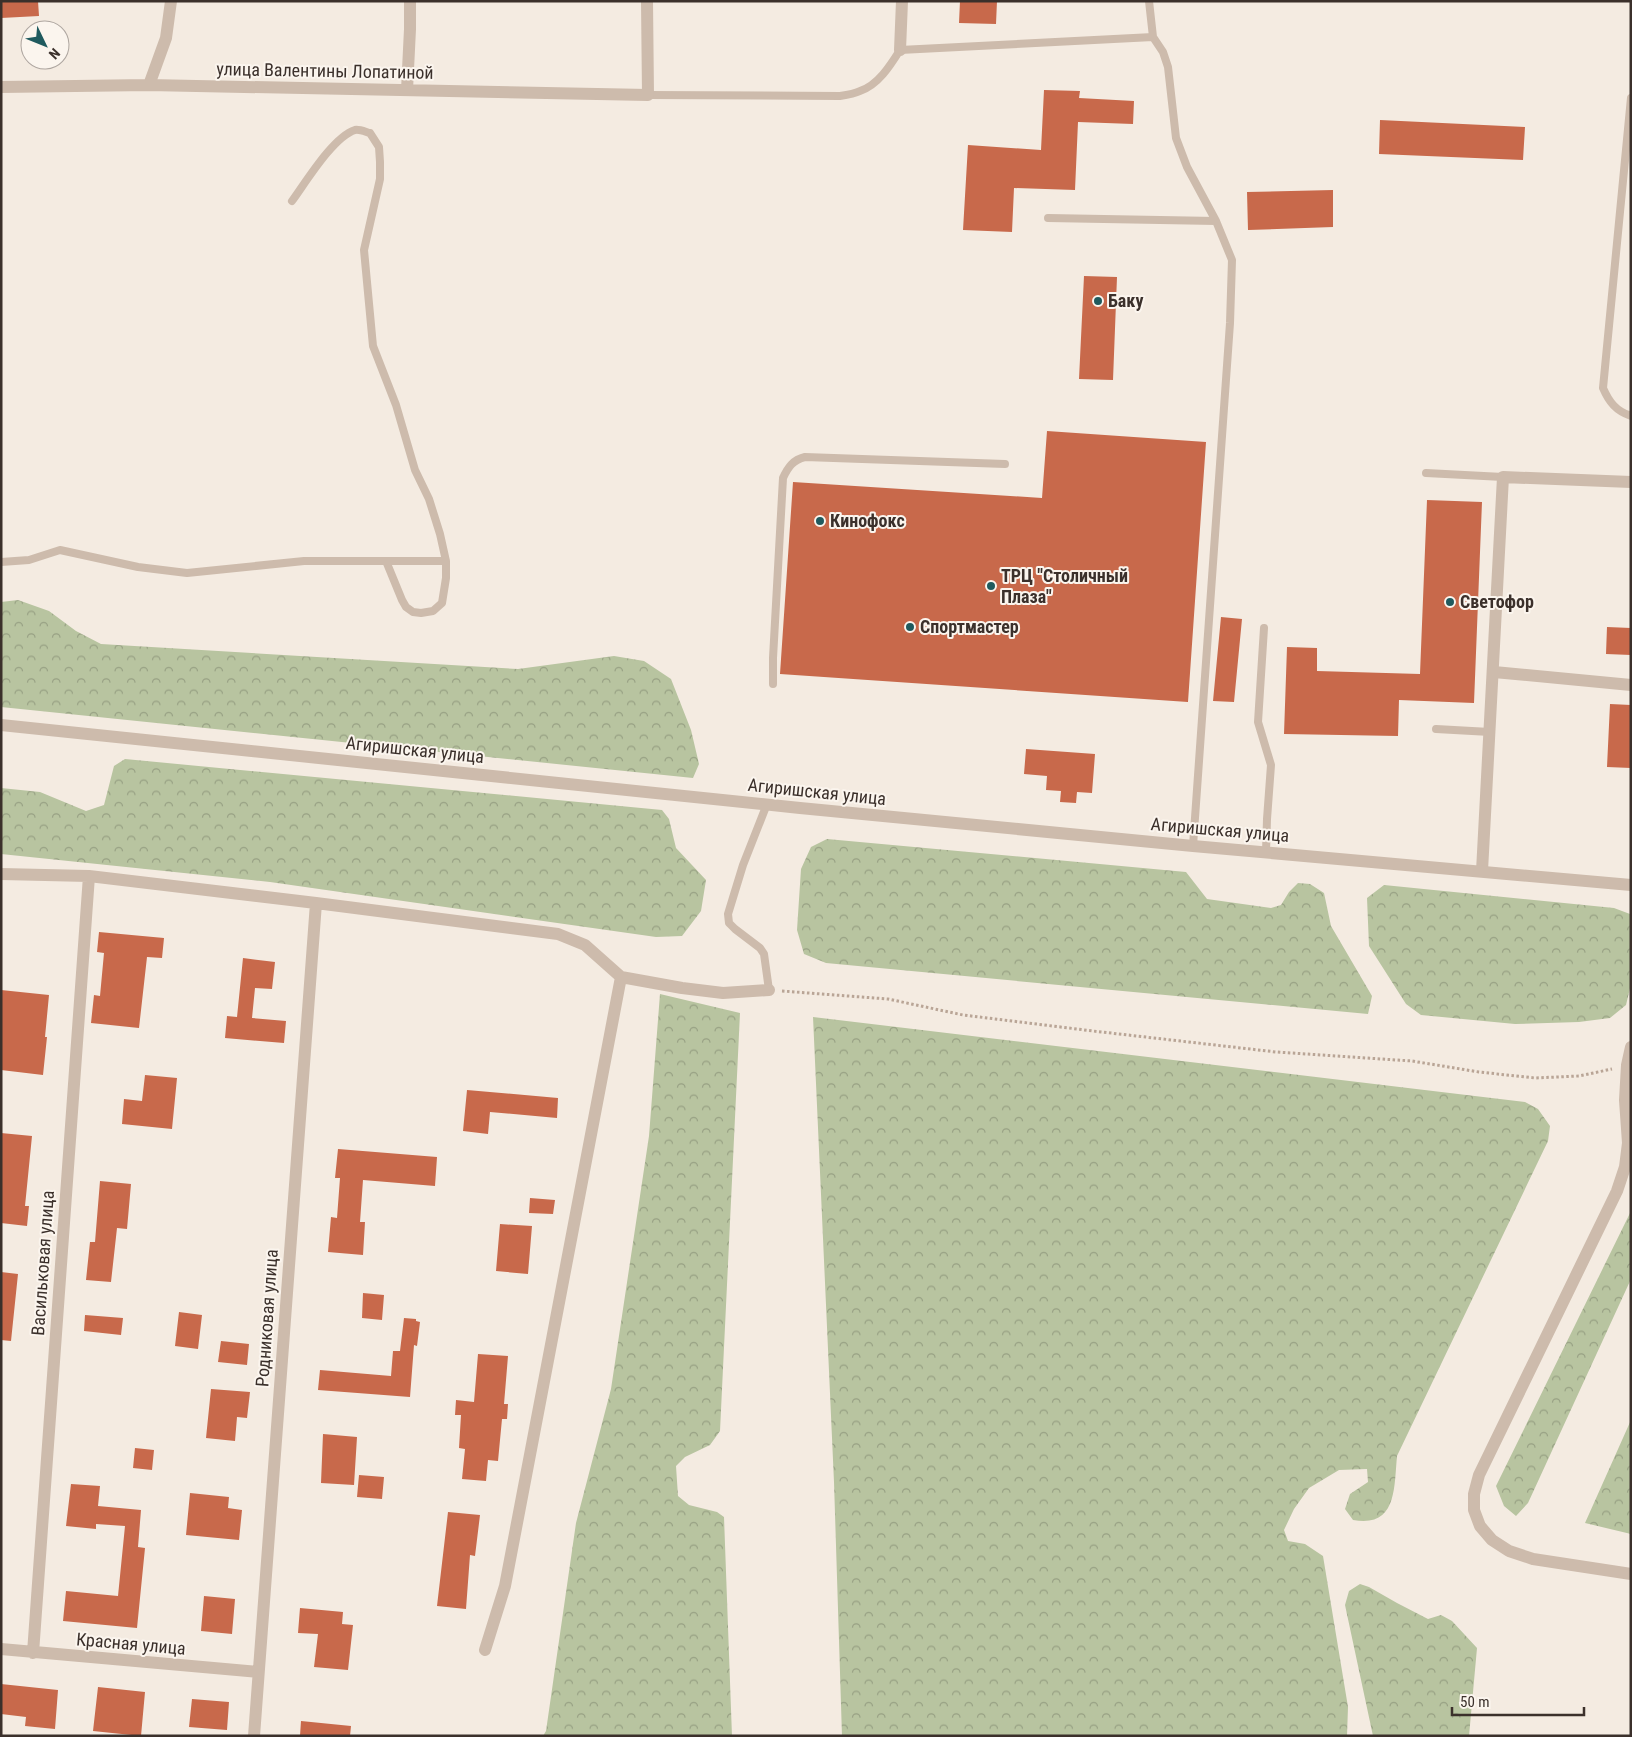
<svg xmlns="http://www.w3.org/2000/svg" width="1632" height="1737" viewBox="0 0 1632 1737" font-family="'Roboto Condensed',sans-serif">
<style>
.forest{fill:url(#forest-crowns)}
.building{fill:#c8694b}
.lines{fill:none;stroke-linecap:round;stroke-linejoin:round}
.path{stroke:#b9a596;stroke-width:3;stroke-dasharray:2.5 2.5;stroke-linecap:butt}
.service{stroke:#cdbbac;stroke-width:8}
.minor{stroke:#cdbbac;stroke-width:12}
.tertiary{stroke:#cdbbac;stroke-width:12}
.poi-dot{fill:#1f5a5e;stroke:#fbf5ee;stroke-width:2}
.labels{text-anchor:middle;stroke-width:4;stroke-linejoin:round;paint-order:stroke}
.street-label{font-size:18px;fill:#3b302b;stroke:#fbf5ee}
.poi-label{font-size:18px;font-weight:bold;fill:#3b302b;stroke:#fbf5ee;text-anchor:start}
</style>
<defs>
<pattern id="forest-crowns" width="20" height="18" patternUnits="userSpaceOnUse" patternTransform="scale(1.25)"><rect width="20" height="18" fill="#b8c4a0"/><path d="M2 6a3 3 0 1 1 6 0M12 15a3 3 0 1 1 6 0" fill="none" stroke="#97a083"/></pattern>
</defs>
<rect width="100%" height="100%" fill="#f4ebe1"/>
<path class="forest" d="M18 600 49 611 76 631 101 644 518 669 614 656 644 661 671 679 691 730 699 764 693 778 1 707V602Z
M125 759 662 810 669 819 676 848 706 880 701 911 682 936 656 937 270 882 1 854V788L40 792 86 811 104 805 114 766Z
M827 839 1186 872 1207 899 1271 908 1281 905 1289 892 1298 883 1310 884 1324 893 1331 926 1372 996 1368 1014 826 963 804 954 797 930 801 869 811 847Z
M1384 885 1614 908 1630 914 1631 984 1626 1005 1610 1018 1579 1022 1515 1024 1421 1015 1406 1004 1369 946 1367 898Z
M660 994 740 1013 720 1431 710 1445 685 1457 676 1466 678 1496 689 1505 717 1512 724 1517 732 1736H543L546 1731 576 1523 611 1389 649 1136Z
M813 1017 1525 1102 1538 1109 1550 1126 1548 1141 1397 1456C1394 1488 1397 1528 1353 1520L1345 1509 1350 1494 1368 1482 1367 1469 1339 1470 1309 1488 1294 1509 1284 1530 1288 1541 1305 1544 1323 1556 1348 1707 1347 1736H842L834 1482Z
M1631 1211V1279L1528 1503 1516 1516 1504 1506 1496 1486Z
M1631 1420V1534L1585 1523Z
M1360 1584 1369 1587 1397 1603 1428 1619 1441 1615 1452 1621 1477 1648 1469 1736H1373L1345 1605 1349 1591Z"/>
<path class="building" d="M1 1H38L39 16 1 18Z
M960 1H997L996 24 959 23Z
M1044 90 1080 91 1079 98 1134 101 1133 124 1078 122 1075 190 1014 188 1012 232 963 230 968 145 1041 150Z
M1380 120 1525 127 1523 160 1379 154Z
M1333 190V227L1248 230 1247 192Z
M1084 276 1117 277 1113 380 1079 379Z
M1047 431 1206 442 1188 702 780 674 793 482 1042 498Z
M1427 500 1482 502 1474 703 1399 700 1398 736 1284 734 1287 647 1317 648V671L1420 674Z
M1221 617 1242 619 1234 702 1213 701Z
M1607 627 1631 628V655L1606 654Z
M1610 704 1631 705V768L1607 767Z
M1026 749 1095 754 1092 793 1077 792 1076 803 1060 802 1061 791 1046 790 1047 776 1024 774Z
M99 932 164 938 162 958 147 957 139 1028 91 1023 94 995 100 996 104 953 97 952Z
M243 958 275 962 272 989 255 988 252 1018 286 1021 284 1043 225 1038 227 1016 237 1017Z
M1 990 49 995 45 1037H47L43 1075 1 1070Z
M145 1075 177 1078 172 1129 122 1124 124 1099 142 1101Z
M467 1090 558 1098 557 1118 490 1112 488 1134 463 1131Z
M1 1133 32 1136 25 1206H29L27 1226 1 1223Z
M338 1149 437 1157 435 1186 363 1180 360 1222H365L363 1255 328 1252 331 1217 337 1218 340 1178H335Z
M100 1181 131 1184 127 1229 117 1228 111 1282 86 1280 90 1242H95Z
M530 1198 555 1200 553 1214 529 1213Z
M500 1224 532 1226 528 1274 496 1271Z
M1 1272 18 1274 11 1341 1 1340Z
M363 1293 384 1295 382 1320 362 1318Z
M179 1312 202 1315 198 1349 175 1346Z
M85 1315 123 1318 121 1335 84 1331Z
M404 1318 416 1319V1321L420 1322 417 1346 414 1345 410 1397 318 1390 320 1370 391 1376 393 1351H400Z
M221 1341 249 1344 247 1365 218 1362Z
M478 1354 508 1356 504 1404H508L507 1419H502L498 1461 488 1460 486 1481 462 1479 465 1449 459 1448 461 1415H455L456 1400 474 1402Z
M211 1389 250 1392 247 1418 237 1417 235 1441 206 1438Z
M323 1434 357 1437 354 1485 321 1483Z
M135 1448 154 1450 152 1470 133 1468Z
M359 1475 384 1477 382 1499 357 1497Z
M71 1484 100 1486 98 1506 141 1510 138 1547 145 1548 137 1628 63 1621 66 1591 118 1596 125 1526 96 1524V1529L66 1526Z
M190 1493 229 1497 228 1508 242 1510 239 1540 186 1535Z
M448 1512 480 1515 475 1556 470 1555 466 1609 437 1606Z
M204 1596 235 1599 232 1634 201 1631Z
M300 1608 343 1612 342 1624 353 1625 348 1670 314 1667 318 1634 298 1633Z
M1 1684 58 1690 55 1729 25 1726 26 1717 1 1714Z
M98 1687 145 1692 141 1736 93 1731Z
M192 1699 229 1702 227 1730 189 1727Z
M301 1721 351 1726 350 1736H300Z"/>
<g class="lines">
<path class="path" d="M782 991 888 999 963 1015 1093 1031 1276 1052 1412 1061 1479 1072 1535 1078 1579 1076 1612 1069"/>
<path class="service" d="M1149 1 1153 37 1163 52 1168 67 1176 138 1187 167 1216 221
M648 95 840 96C847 95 854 94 860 91 878 85 890 66 900 50L1153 37
M1631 98 1603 388C1609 402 1616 411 1631 416
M1048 218 1216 221 1232 260 1230 323 1193 846
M1426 473 1503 477
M386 561H446
M1 562 29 560 60 550 138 567 187 573 304 561H386L402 600 406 607 413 612 421 613 433 611 442 603 446 578V561L440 534 429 499 415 470 396 405 373 346 364 250 380 179V162L379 147 370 133C366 132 359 129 355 130 333 137 306 182 292 201
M1264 628 1258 722 1271 765 1267 819 1266 852
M773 684V658L783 478C788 467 793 460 805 457L1005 464
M1436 729 1490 732
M767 804 743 865 728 914 729 923 735 929 760 948 764 954 769 990"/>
<path class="minor" d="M900 50 902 1
M149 85 166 38 171 1
M1 87 149 85 648 95 647 1
M407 90 410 29V1
M1494 672 1631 685
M1482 871 1503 477 1631 482
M1 874 89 876 316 903 558 934 585 945 621 977 682 988 723 993 769 990
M1631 1047 1627 1065 1625 1100 1628 1143 1625 1167 1617 1191 1479 1475 1474 1494V1510L1480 1526 1492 1540 1509 1551 1533 1559 1631 1574
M1 1649 258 1672
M485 1650 505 1586 621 977
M33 1653 89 876
M254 1736 316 903"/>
<path class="tertiary" d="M1 725 800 808 1193 846 1631 885"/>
</g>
<g class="poi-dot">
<circle cx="1098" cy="301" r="5"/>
<circle cx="820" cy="521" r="5"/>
<circle cx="991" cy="586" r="5"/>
<circle cx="1450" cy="602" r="5"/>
<circle cx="910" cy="627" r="5"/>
</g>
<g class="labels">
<g class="street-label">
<text transform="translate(325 71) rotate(1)" y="6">улица Валентины Лопатиной</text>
<text transform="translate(415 750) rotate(6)" y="6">Агиришская улица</text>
<text transform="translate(817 792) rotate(6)" y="6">Агиришская улица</text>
<text transform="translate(1220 830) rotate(5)" y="6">Агиришская улица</text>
<text transform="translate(43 1263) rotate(-86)" y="6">Васильковая улица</text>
<text transform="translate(267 1318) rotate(-86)" y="6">Родниковая улица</text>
<text transform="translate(131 1644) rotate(5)" y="6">Красная улица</text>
</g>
<g class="poi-label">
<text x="1108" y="307">Баку</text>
<text x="830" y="527">Кинофокс</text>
<text x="1001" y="582">ТРЦ "Столичный<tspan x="1001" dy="21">Плаза"</tspan></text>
<text x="1460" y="608">Светофор</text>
<text x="920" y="633">Спортмастер</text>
</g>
</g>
<rect width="1632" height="1737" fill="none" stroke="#3b302b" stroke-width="5"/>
<g transform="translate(45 45) rotate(133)"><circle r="24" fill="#fbf5ee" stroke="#aea6a0"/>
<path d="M0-4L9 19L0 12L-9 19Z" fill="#1f5a5e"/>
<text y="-8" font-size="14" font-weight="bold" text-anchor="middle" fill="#3b302b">N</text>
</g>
<path d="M1452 1707v8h132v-8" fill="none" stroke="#3b302b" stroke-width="2.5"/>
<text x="1460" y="1707" font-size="15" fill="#3b302b" stroke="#fbf5ee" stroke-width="4" paint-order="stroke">50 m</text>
</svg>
